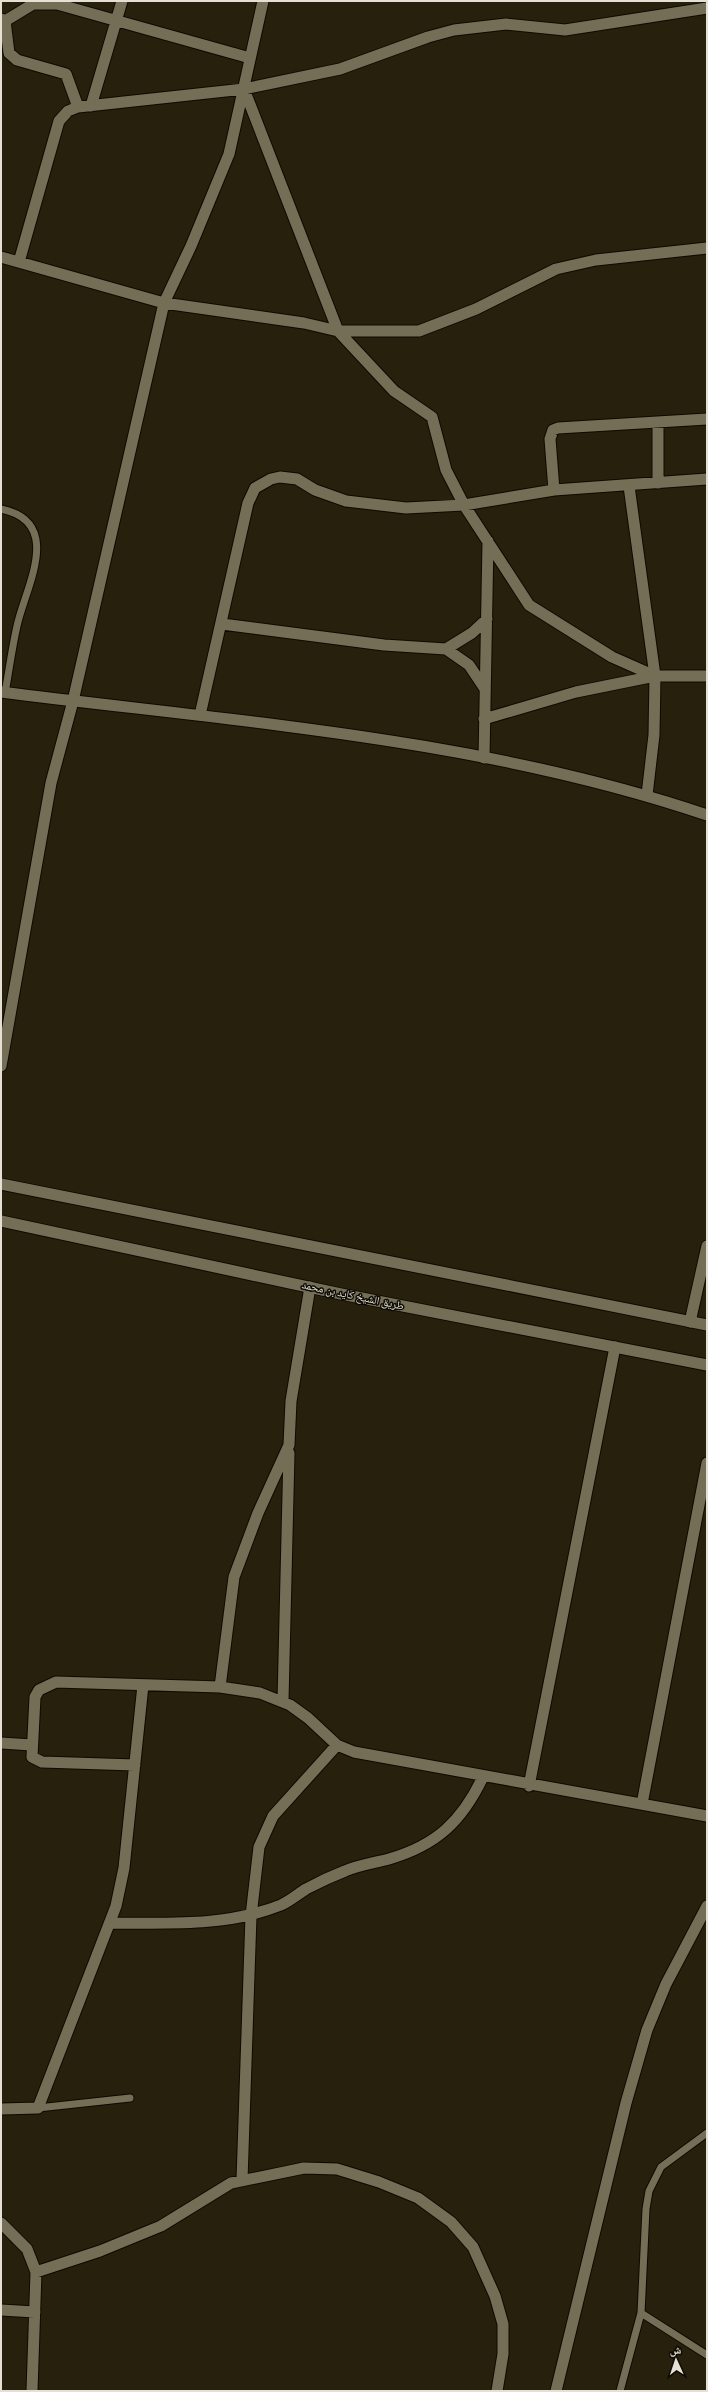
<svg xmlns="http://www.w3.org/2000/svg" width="708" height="2392" viewBox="0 0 708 2392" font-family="'Roboto Condensed','Noto Naskh Arabic',sans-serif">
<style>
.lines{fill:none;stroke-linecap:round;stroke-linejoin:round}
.service-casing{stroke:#0f0a00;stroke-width:9}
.minor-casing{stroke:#0f0a00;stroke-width:13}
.tertiary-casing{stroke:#0f0a00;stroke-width:13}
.secondary-casing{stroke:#0f0a00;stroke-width:13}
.service{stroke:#746e57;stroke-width:7}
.minor{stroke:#746e57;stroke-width:11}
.tertiary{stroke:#746e57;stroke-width:11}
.secondary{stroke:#746e57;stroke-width:11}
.labels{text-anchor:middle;stroke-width:3;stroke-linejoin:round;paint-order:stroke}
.street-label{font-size:11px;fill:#e4e1d4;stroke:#0d0a04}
</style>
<rect width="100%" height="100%" fill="#26200c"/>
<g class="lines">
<g class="service-casing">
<path id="service" d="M1 509C65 522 25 588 17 626 12 648 9 671 5 693
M38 2108 130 2098
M641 2313 707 2355
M620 2391 641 2313 646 2209 649 2191 661 2167 707 2133"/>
</g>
<g class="minor-casing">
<path id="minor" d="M1 19 5 21 33 4H57L250 58
M5 21 9 53 17 60 66 74 78 107
M244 89 338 331 394 391 432 417 446 470 464 505 529 605 612 657 655 676
M91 106 122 1
M1 257 164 303 304 323 338 331H419L476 309 556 269 596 260 707 248
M19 262 59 121 68 111 78 107 244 89 340 69 428 37 454 30 506 24 565 30 707 8
M658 422V483
M629 486 655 676 654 735 647 795
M554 490 550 439 553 430 558 428 707 419
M222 624 384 645 446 649 469 665 485 689
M446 649 472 633 487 619
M200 715 248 503 255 488 271 479 280 477 297 479 315 490 346 501 406 508 464 505 554 490 707 479
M484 719 576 692 655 676H707
M484 758 488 541
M1 1066 51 783 73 701 164 303 191 246 229 154 263 1
M690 1322 707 1246
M220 1687 234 1577 258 1513 289 1445 291 1401 310 1287
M283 1701 289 1453
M1 1743 32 1745
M135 1765 42 1762 32 1757 35 1697 39 1690 56 1682 220 1687 260 1693 290 1705 308 1718 337 1745 354 1752 707 1816
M529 1786 615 1347
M642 1804 707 1463
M110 1923C168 1923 226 1927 281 1905 290 1901 298 1894 306 1889 319 1882 332 1876 345 1871 359 1865 374 1863 389 1859 437 1845 462 1821 483 1777
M1 2109 38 2108 116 1906 124 1868 143 1685
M242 2180 251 1916 259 1847 273 1816 337 1745
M1 2223 27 2249 36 2272 32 2391
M36 2272 100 2251 161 2226 231 2183 304 2168 337 2169 379 2182 418 2198 451 2222 473 2247 495 2296 503 2324V2354L497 2391
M1 2310 35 2312
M556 2391 626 2103 647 2030 666 1984 707 1906"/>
</g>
<g class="tertiary-casing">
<path id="tertiary" d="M1 692C237 722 480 738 707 815"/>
</g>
<g class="secondary-casing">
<path id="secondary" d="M1 1184 707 1325
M1 1221 341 1294 707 1365"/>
</g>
<use href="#service" class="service"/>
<use href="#minor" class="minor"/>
<use href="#tertiary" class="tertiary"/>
<use href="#secondary" class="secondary"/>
</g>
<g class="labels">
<g class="street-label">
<text transform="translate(353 1295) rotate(12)" y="4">طريق الشيخ كايد بن محمد</text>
</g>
</g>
<rect width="708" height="2392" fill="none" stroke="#e4e1d4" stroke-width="4"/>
<g transform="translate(676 2360) rotate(357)" stroke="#0d0a04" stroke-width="3" paint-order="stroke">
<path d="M0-3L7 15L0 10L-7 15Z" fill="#e4e1d4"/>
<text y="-6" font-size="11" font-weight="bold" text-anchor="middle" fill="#e4e1d4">ش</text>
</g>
</svg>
